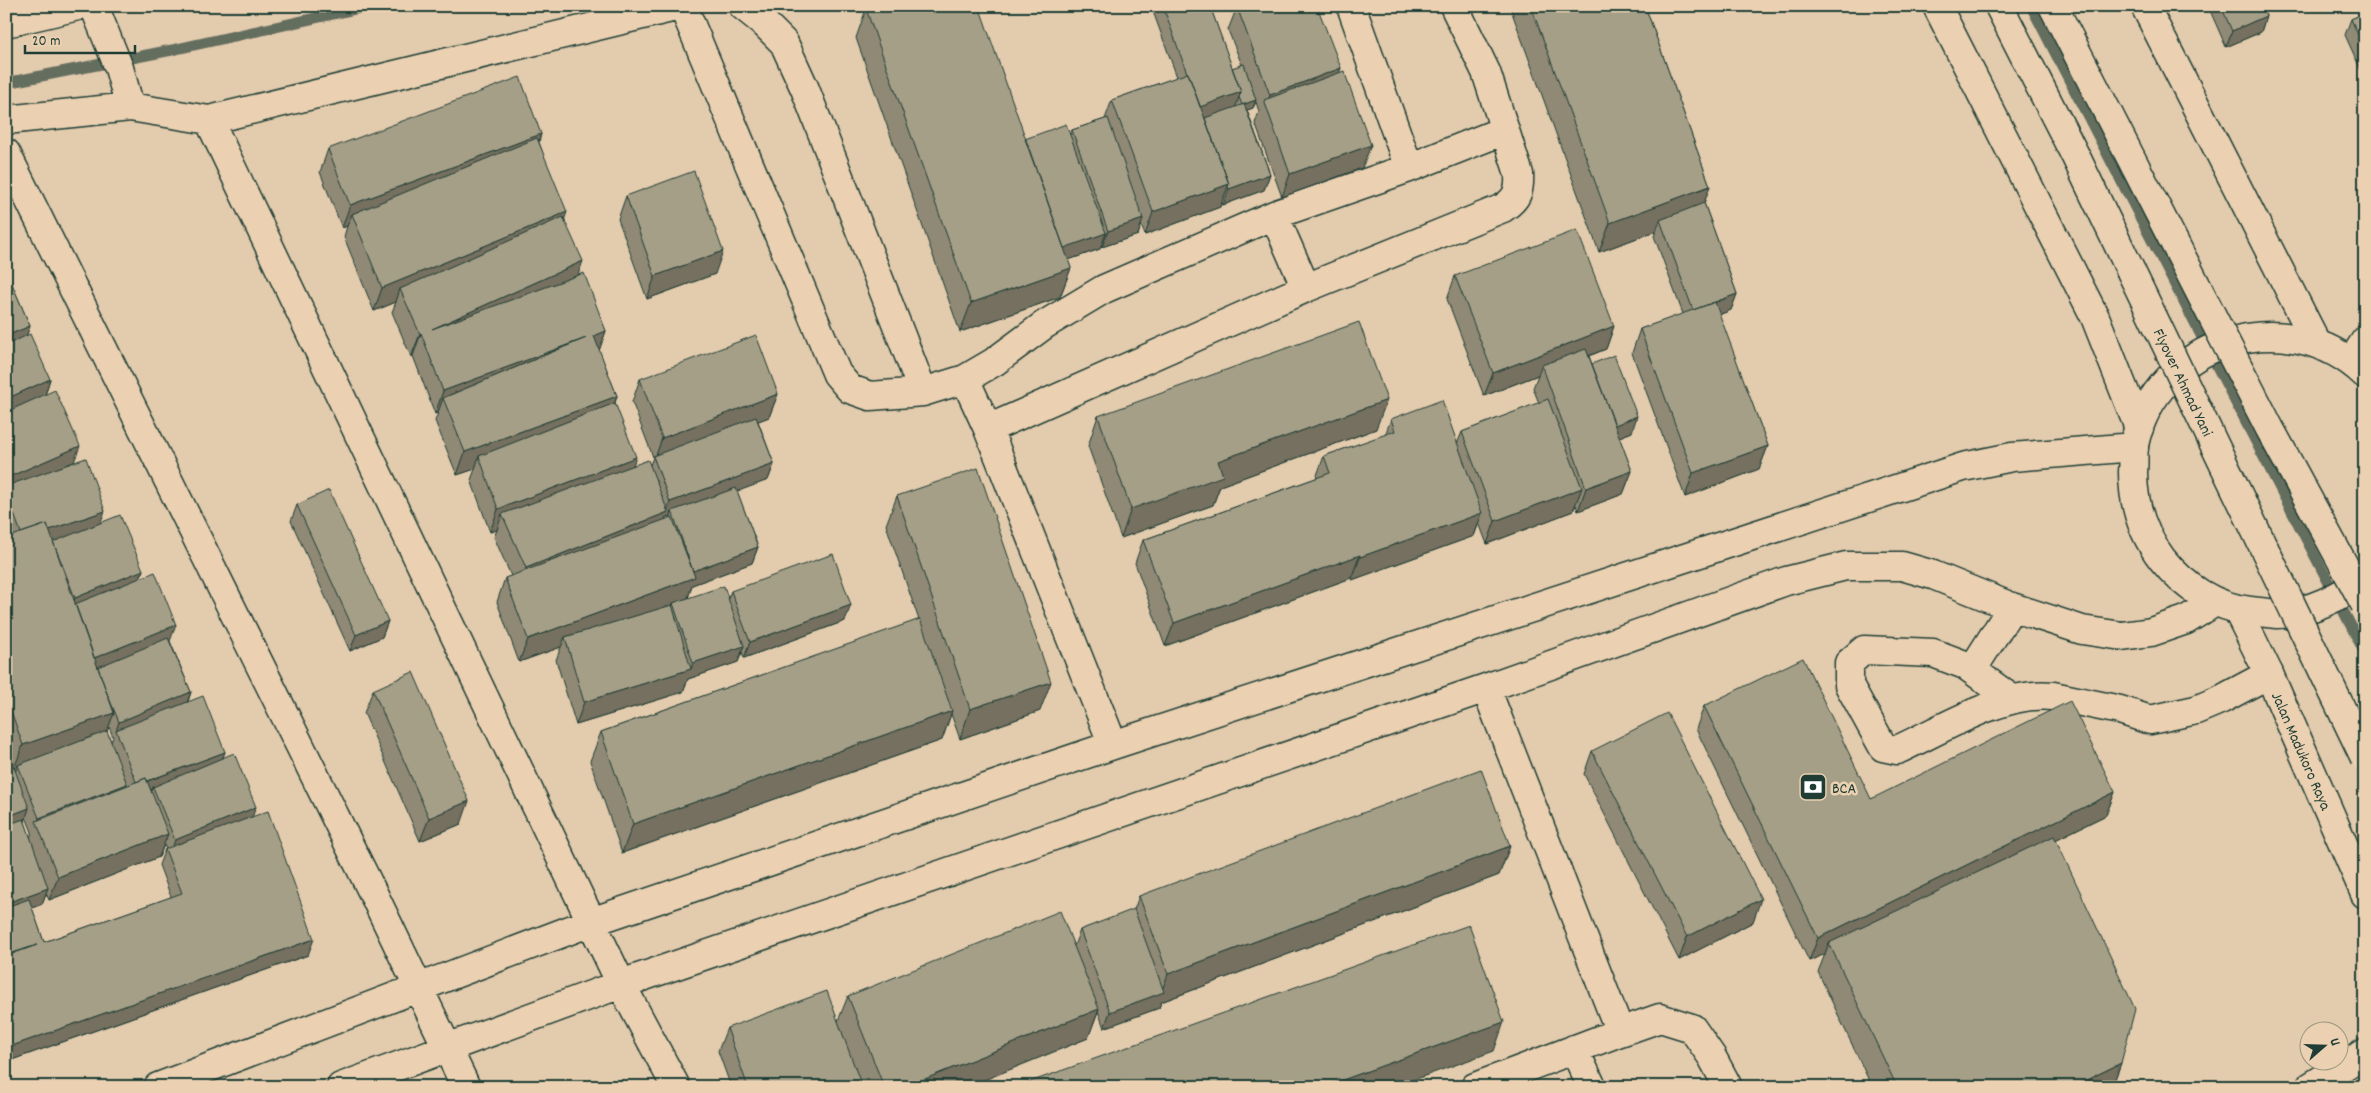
<svg xmlns="http://www.w3.org/2000/svg" width="2371" height="1093" viewBox="0 0 2371 1093" font-family="Dekko,sans-serif">
<style>
.lines{fill:none;stroke-linecap:round;stroke-linejoin:round}
.stream{stroke:#636e5e;stroke-width:11}
.minor-casing{stroke:#1f3d34;stroke-width:31}
.highway-casing{stroke:#1f3d34;stroke-width:31}
.minor{stroke:#ebd1b2;stroke-width:28}
.highway{stroke:#ebd1b2;stroke-width:28}
.highway-bridge-casing{stroke:#1f3d34;stroke-width:31;stroke-linecap:butt}
.highway-bridge{stroke:#ebd1b2;stroke-width:28}
.wall{fill:#8f8975;stroke:#1f3d34;fill-rule:evenodd}
.shaded-wall{fill:#746f5f;stroke:#1f3d34}
.building{fill:#a69f88;stroke:#1f3d34}
.labels{text-anchor:middle;stroke-width:5;stroke-linejoin:round;paint-order:stroke}
.street-label{font-size:16px;fill:#1f3d34;stroke:#ebd1b2}
.poi-label{font-size:16px;fill:#1f3d34;stroke:#ebd1b2;text-anchor:start}
</style>
<rect width="100%" height="100%" fill="#e3cbad"/>
<filter id="ink" filterUnits="userSpaceOnUse"><feTurbulence type="fractalNoise" baseFrequency=".02" numOctaves="2"/><feDisplacementMap in="SourceGraphic" scale="10" xChannelSelector="R" yChannelSelector="G"/><feConvolveMatrix kernelMatrix="1 2 1 2 8 2 1 2 1" color-interpolation-filters="sRGB"/></filter>
<g filter="url(#ink)">
<g class="lines">
<path class="stream" d="M2031 6 2365 653
M6 83 172 50 369 6"/>
<g class="minor-casing">
<path id="minor" d="M94 6 119 68 130 107
M683 6 837 374 850 389 870 396 923 392 965 379 994 362 1044 325 1104 289 1274 215 1409 168 1505 130
M743 6 763 22 784 43 805 89 923 392
M1351 6 1409 168
M6 23 78 6
M6 120 130 107 209 120 680 6
M209 120 621 984 676 1087
M6 153 374 895 466 1087
M1274 215 1306 288
M2352 361 2365 341
M965 379 988 429 1113 745
M988 429 1306 288 1503 208C1517 199 1520 191 1519 174L1486 72 1454 6
M1972 670 2012 607
M2012 699 1965 665 1933 653 1864 650 1849 663V685L1883 747 1897 750C1941 730 2004 690 2053 696L2120 710 2150 720 2196 710 2222 699 2269 674
M1620 1032 1660 1018 1692 1028 1712 1057 1728 1087
M1574 1049 1592 1087
M158 1087 591 922 1113 745 1963 467 2012 457 2134 447
M341 1087 621 984 1486 688 1786 581 1846 566H1902L1933 575 2012 607 2082 630 2122 636 2151 632 2186 620 2215 602
M1475 1087 1620 1032 1486 688
M2310 1087 2365 1053"/>
</g>
<g class="highway-casing">
<g id="highway">
<path d="M1937 6 2095 317 2139 428"/>
<path d="M2145 6 2316 342"/>
<path d="M2365 374C2287 300 2156 340 2134 445 2133 454 2134 463 2133 472 2133 505 2142 533 2162 559 2184 587 2215 607 2250 611 2259 612 2268 613 2277 614 2305 614 2346 596 2365 576"/>
<path id="s1" d="M2237 609 2269 674 2365 894"/>
</g>
</g>
<use href="#minor" class="minor"/>
<use href="#highway" class="highway"/>
<g class="highway-bridge-casing">
<g id="highway-bridge">
<path id="s2" d="M1999 6 2076 157 2365 758"/>
<path d="M2053 6 2270 429 2365 604"/>
</g>
</g>
<use href="#highway-bridge" class="highway-bridge"/>
</g>
<path class="wall" d="M1151 6H1210L1232 68 1242 65 1228 30 1237 7 1341 68 1339 73 1362 168 1282 197 1255 123 1259 112 1256 102 1253 108 1247 110 1270 174 1264 190 1223 205 1222 203 1220 207 1145 235 1141 225 1138 235 1102 247 1101 245 1100 249 1068 260 1071 268 1060 297 960 332 856 38 866 9 1025 139 1070 135 1072 130 1105 119 1112 100 1177 77Z
M1510 6H1645L1710 186 1704 203 1737 294 1731 310 1719 315 1768 446 1759 469 1685 497 1632 353 1640 329 1683 314 1654 236 1656 231 1599 252 1510 7Z
M2208 6H2262L2266 16 2261 32 2226 47Z
M2365 13V79L2345 35 2351 19Z
M541 134 539 142 565 220 578 275 606 331 599 350 617 396 615 403 633 465H650L653 457 632 402 640 379 778 394 769 417 758 421 774 464 768 480 737 491 758 547 752 563 692 585 688 598H728L731 591 845 621 744 658 742 652 738 662 688 679 683 692 576 725 556 660 561 647 519 662 497 602 505 578 511 576 494 537 497 530 490 532 471 480 475 469 457 475 435 421 438 413 435 414 413 356 411 357 392 312 396 302 374 311 344 237 347 226 342 228 320 172 328 149ZM671 516 670 518 665 520 666 517Z
M626 196 715 274 647 299 618 219Z
M6 270 30 326 26 336 50 379 45 395 74 462 100 523 143 570 140 578 170 641 191 692 188 702 225 752 222 758 252 817 308 955 6 1062V538L10 536 6 525ZM109 727 113 737 111 742 107 731ZM26 817 32 832 30 838 25 822ZM164 845 166 849H165L159 865 171 897 44 942 32 908 42 904 46 893 49 900 159 857Z
M1455 276 1614 326 1606 349 1589 356 1592 364 1632 432 1619 437 1632 471 1623 494 1578 511 1576 505 1573 511 1487 544 1479 523 1474 536 1352 580 1351 578 1165 646 1135 563 1143 540 1316 478 1324 456 1385 435 1391 419 1457 444 1462 432 1539 403 1533 388 1538 375 1484 396 1447 299Z
M1098 416 1376 429 1220 486 1213 505 1121 538 1088 446Z
M897 496 1040 711 960 739 951 714 942 740 622 853 590 761 601 732 919 620 886 525Z
M297 505 388 621 382 637 350 651 291 521Z
M373 690 461 824 420 841 364 713Z
M1704 706 1871 799 2115 792 2106 815 2055 840 2121 1063 2112 1087H1872L1818 972 1825 954 1809 961 1696 729Z
M1592 751 1753 922 1679 960 1584 774Z
M1510 846 1499 875 1161 1002 1159 1008 1104 1028 1098 1011 1088 1038 973 1084 974 1087H731L718 1051 727 1028 838 1021 848 996 1074 946 1080 930 1134 910 1139 896Z"/>
<path class="shaded-wall" d="M2266 16 2261 32 2226 47 2232 31Z
M1341 68 1332 91 1266 106 1270 95Z
M1241 92 1235 108 1194 123 1199 107Z
M1256 100 1253 108 1239 113 1242 105Z
M541 134 533 157 352 214 347 226 342 228 350 205Z
M1371 145 1362 168 1282 197 1290 174Z
M1270 174 1264 190 1223 205 1229 189Z
M1229 184 1220 207 1145 235 1153 212Z
M1710 186 1700 215 1660 220 1656 231 1599 252 1610 223Z
M567 212 559 235 400 289 396 302 374 311 382 288Z
M1143 219 1138 235 1102 247 1108 231Z
M1106 233 1100 249 1054 265 1060 249Z
M723 251 715 274 647 299 655 276Z
M583 261 575 284 432 329Z
M1071 268 1060 297 960 332 971 303Z
M1737 294 1731 310 1687 327 1693 311Z
M30 326 24 342 6 349V336Z
M1614 326 1606 349 1544 373 1542 365 1538 375 1484 396 1493 373Z
M606 331 598 354 594 336Z
M421 333 413 356 411 357 420 334Z
M586 338 443 398 438 413 435 414 443 391Z
M50 379 45 395 6 413V399Z
M778 394 769 417 654 461 662 438Z
M617 396 609 419 479 456 475 469 457 475 465 452Z
M1387 400 1376 429 1220 486 1213 505 1121 538 1131 509 1218 461Z
M1637 416 1632 432 1607 442 1612 426Z
M80 446 74 462 6 489 11 476Z
M1768 446 1759 469 1685 497 1693 473Z
M636 457 628 480 502 514 497 530 490 532 498 509Z
M774 464 768 480 674 515 672 511 671 516 666 517 660 535 517 591 526 568 666 513 670 502Z
M1632 471 1623 494 1578 511 1586 488Z
M1582 488 1573 511 1487 544 1495 521Z
M105 511 99 527 17 555 23 539Z
M1482 513 1474 536 1352 580 1360 557Z
M758 547 752 563 692 585 687 601 673 603 672 606 565 637 561 647 519 662 528 639 690 579 693 571Z
M1360 555 1351 578 1165 646 1174 623Z
M143 570 137 586 72 608 75 598Z
M851 605 845 621 744 658 750 642Z
M388 621 382 637 350 651 356 635Z
M176 625 170 641 97 671 92 659Z
M744 646 738 662 688 679 683 692 576 725 584 702 691 669 693 663Z
M1051 682 1040 711 960 739 970 709Z
M191 692 185 708 116 731 119 722Z
M952 711 942 740 622 853 633 824Z
M114 713 103 742 18 765 15 773 12 774 23 745Z
M225 752 219 768 153 787 150 794 137 785Z
M127 784 122 800 37 823 39 818Z
M2115 792 2106 815 1832 950 1829 943 1825 954 1809 961 1818 938Z
M469 801 461 824 420 841 429 818Z
M256 807 250 823 169 856 175 840Z
M29 808 24 824 6 831V817Z
M168 834 159 857 49 900 58 877Z
M1510 846 1499 875 1161 1002 1159 1008 1104 1028 1110 1012 1161 993 1168 974Z
M48 888 42 904 6 918V907L7 903Z
M1761 899 1753 922 1679 960 1687 937Z
M314 939 308 955 6 1062V1048Z
M1099 1009 1088 1038 967 1087H905Z
M1504 1022 1494 1051 1394 1087H1323Z
M2121 1063 2112 1087H2072Z"/>
<path class="building" d="M874 6H979L1071 268 971 303 866 9Z
M1163 6H1210L1241 92 1200 107 1188 73H1187Z
M1239 6H1317L1341 68 1270 95 1237 7Z
M1531 6H1645L1710 186 1610 223Z
M2221 6H2262L2266 16 2232 31Z
M2365 13V50L2351 19Z
M1244 64 1256 100 1242 105 1239 97 1241 92 1232 68Z
M1344 71 1371 145 1290 174 1264 100Z
M1188 73 1229 184 1153 212 1112 100Z
M520 77 541 134 350 205 328 149Z
M1244 104 1270 174 1229 189 1228 187 1229 184 1205 118Z
M1108 118 1143 219 1108 231 1072 130Z
M1066 124 1106 233 1064 248 1025 139Z
M537 138 567 212 382 288 352 214Z
M694 171 723 251 655 276 626 196Z
M1704 203 1737 294 1693 310 1660 220Z
M563 217 583 261 432 329 584 273 606 331 594 336 617 396 465 452 443 398 586 338 443 391 421 333 420 334 400 289Z
M1577 230 1614 326 1493 373 1455 276Z
M6 270 30 326 6 336Z
M1715 302 1768 446 1693 473 1640 329Z
M1359 322 1387 400 1218 461 1223 476 1131 509 1098 416Z
M30 334 50 379 6 399V345Z
M756 335 778 394 662 438 640 379Z
M1586 349 1632 471 1586 488 1542 365Z
M1614 355 1637 416 1615 425 1592 364Z
M55 390 80 446 11 476 6 466V412Z
M1548 399 1582 488 1495 521 1462 432Z
M1442 400 1482 513 1360 557V555L1174 623 1143 540 1330 473 1324 456 1395 431 1391 419Z
M615 403 636 457 498 509 479 456Z
M756 417 774 464 670 502 653 456Z
M86 458 105 511 49 530 47 524 21 533 6 492V486Z
M648 460 668 512 526 568 502 514Z
M978 468 1051 682 970 709 897 496Z
M736 488 758 547 693 571 672 511Z
M329 490 388 621 356 635 297 505Z
M120 515 143 570 75 598 60 559 53 542Z
M672 517 695 577 528 639 505 578Z
M47 524 114 713 23 745 6 697V538Z
M833 554 851 605 750 642 731 591Z
M155 572 176 625 94 658 75 604Z
M724 586 744 646 693 663 673 603Z
M672 605 691 669 584 702 565 637Z
M920 619 952 711 633 824 601 732Z
M168 638 191 692 119 722 106 691 98 667Z
M1803 658 1871 799 2070 701 2115 792 1818 938 1704 706Z
M413 672 469 801 429 818 373 690Z
M203 696 225 752 147 781 146 778 136 782 116 730Z
M1667 713 1761 899 1687 937 1592 751Z
M107 731 127 784 39 818 18 765Z
M6 746 29 808 6 817Z
M234 753 256 807 175 840 153 787Z
M1481 769 1510 846 1168 974 1139 896Z
M146 778 168 834 58 877 36 821Z
M268 811 314 939 6 1048V956L37 945 6 955V907L29 899 44 942 182 893 165 849Z
M24 819 48 888 7 903 6 900V825Z
M2054 836 2135 1009 2121 1063 2072 1087H1897L1829 943Z
M1134 909 1164 992 1110 1012 1080 930Z
M1060 911 1099 1009 905 1087H884L848 996Z
M1469 925 1504 1022 1323 1087H1016Z
M827 991 862 1087H748L727 1028Z
M971 1079 974 1087H950Z"/>
</g>
<defs>
<g id="bank-square" transform="scale(1.4375)"><rect x="-9" y="-9" width="18" height="18" rx="4" fill="#1f3d34" stroke="#ebd1b2"/><path d="M-6-4H6V4H-6ZM0-2.3a2.3 2.3 0 1 0 0 4.6a2.3 2.3 0 1 0 0-4.6Z" fill="#fff"/></g>
</defs>
<g fill-rule="evenodd">
<use href="#bank-square" x="1813" y="787"/>
</g>
<g class="labels">
<g class="street-label">
<text dy="6" stroke="none"><textPath href="#s2" startOffset="419">Flyover Ahmad Yani</textPath></text>
<text dy="6" stroke="none"><textPath href="#s1" startOffset="156">Jalan Madukoro Raya</textPath></text>
</g>
<g class="poi-label">
<text x="1832" y="793">BCA</text>
</g>
</g>
<rect width="2371" height="1093" fill="none" stroke="#ebd1b2" stroke-width="25"/>
<rect x="12" y="12" width="2346" height="1068" fill="none" stroke="#1f3d34" stroke-width="2" filter="url(#ink)"/>
<g transform="translate(2324 1046) rotate(70)"><circle r="24" fill="#ebd1b2" stroke="#999680"/>
<path d="M0-4L9 19L0 12L-9 19Z" fill="#1f3d34"/>
<text y="-8" font-size="14" font-weight="bold" text-anchor="middle" fill="#1f3d34">U</text>
</g>
<path d="M25 45v8h110v-8" fill="none" stroke="#1f3d34" stroke-width="2.5"/>
<text x="32" y="45" font-size="15" fill="#1f3d34" stroke="#ebd1b2" stroke-width="4" paint-order="stroke">20 m</text>
</svg>
